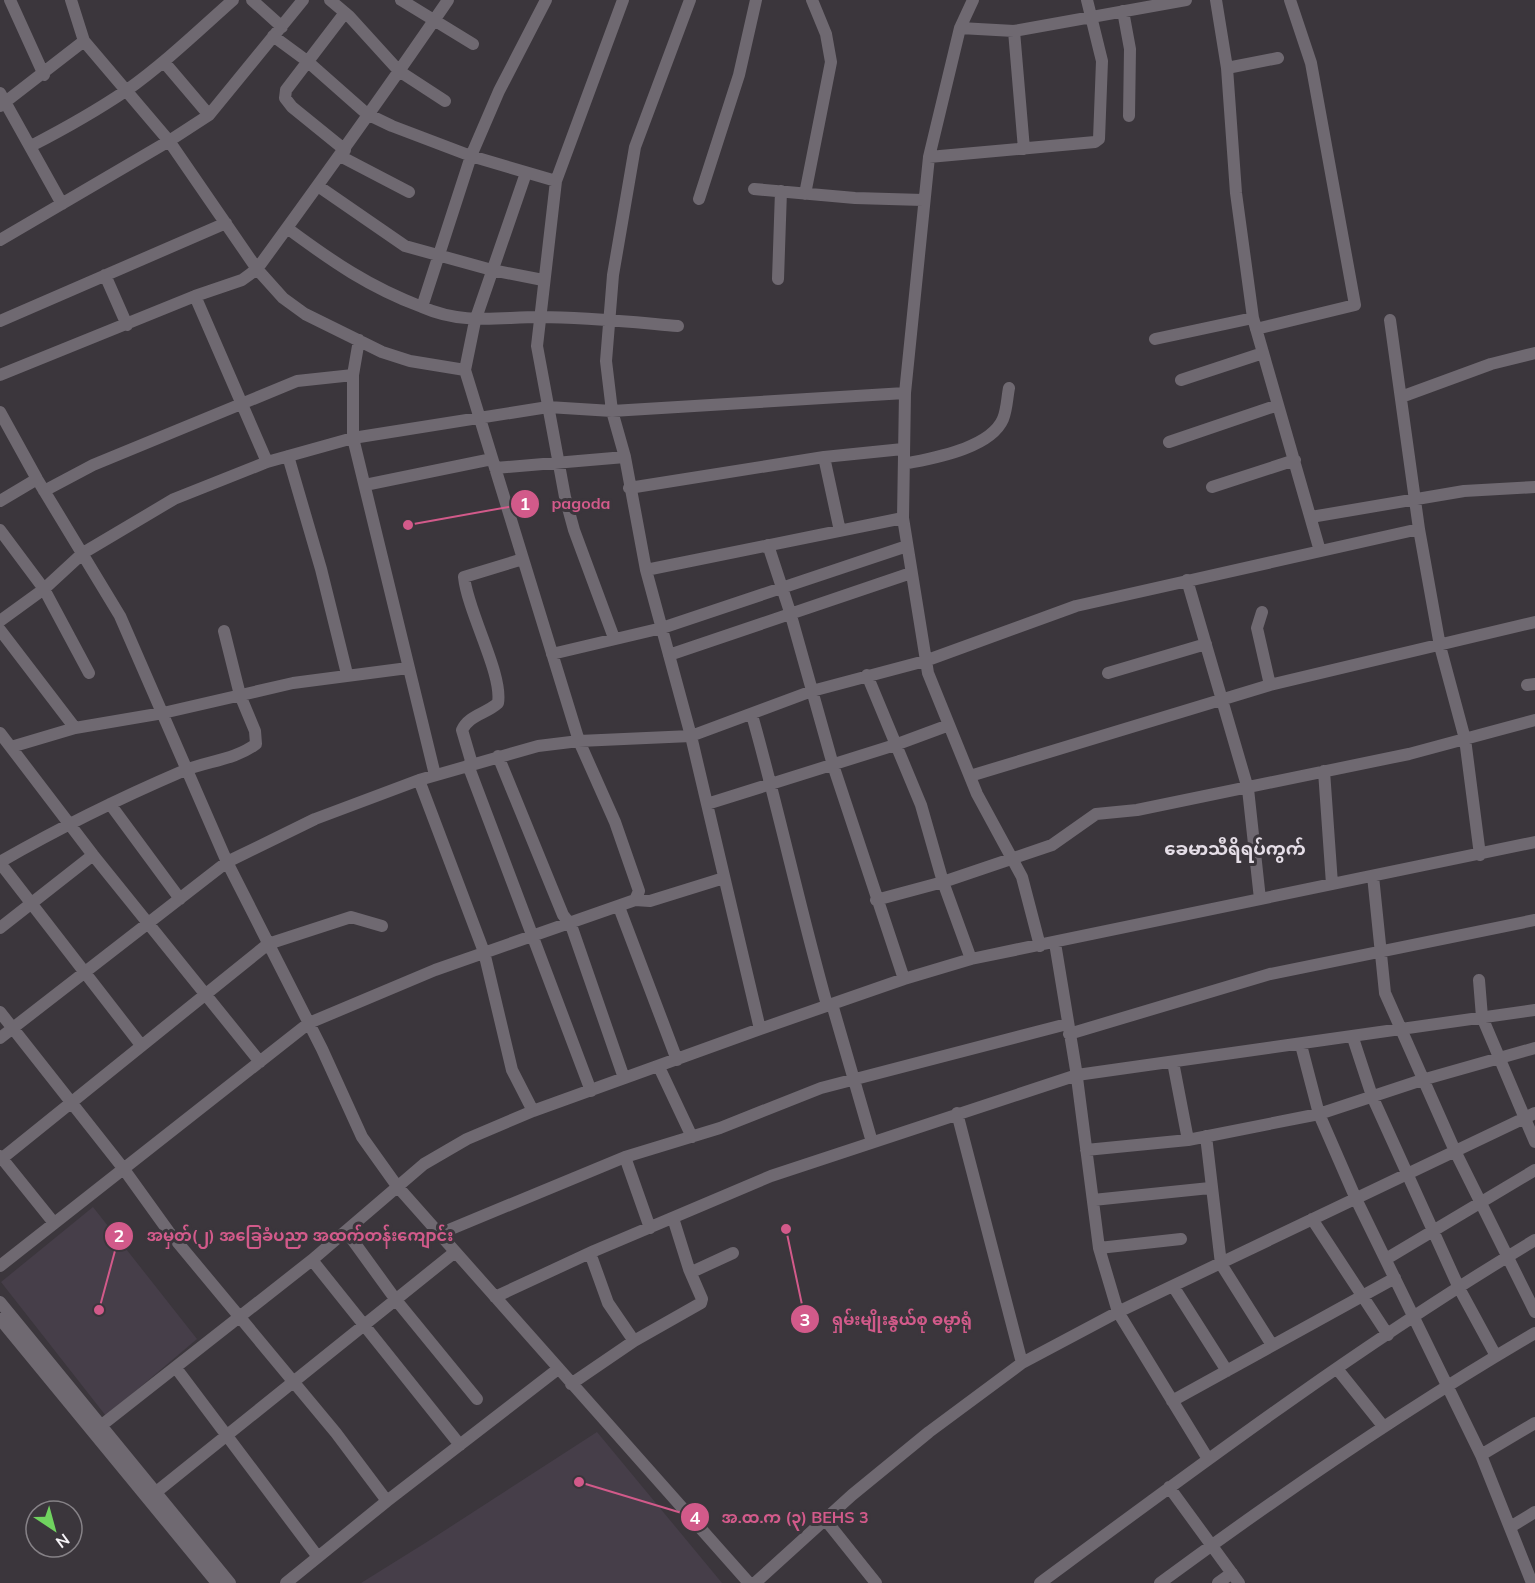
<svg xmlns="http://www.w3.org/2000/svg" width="1535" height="1583" viewBox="0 0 1535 1583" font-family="Mulish,'Noto Sans Myanmar',sans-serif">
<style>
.built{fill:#463e49}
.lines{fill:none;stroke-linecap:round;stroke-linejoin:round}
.minor{stroke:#6f6971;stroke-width:12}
.labels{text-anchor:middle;stroke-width:6;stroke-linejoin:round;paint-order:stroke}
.quarter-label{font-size:18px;font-weight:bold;fill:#e5dee7;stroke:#3b363c}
.leader{fill:none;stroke:#d25a8a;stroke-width:2}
.callout-dot{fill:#d25a8a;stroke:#3b363c;stroke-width:2}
.mark-label{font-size:18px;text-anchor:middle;font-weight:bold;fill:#fff}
.callout-label{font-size:16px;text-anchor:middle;font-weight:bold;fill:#d25a8a;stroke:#3b363c;stroke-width:6;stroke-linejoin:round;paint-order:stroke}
</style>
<rect width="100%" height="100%" fill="#3b363c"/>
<path class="built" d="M93 1207 197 1339 106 1416 1 1282Z
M597 1432 722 1583H361L430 1540Z"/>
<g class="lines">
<path class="minor" d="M10 0 44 75
M71 0 84 41 169 141 257 269 283 298 305 314 382 352 410 361 465 370
M252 0 282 27
M330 0 349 16 399 71 445 101
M401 0 473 44
M546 0 499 91 471 156 422 307C463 325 498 317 540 317 586 317 632 322 678 326
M690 0 635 147 613 275 606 361 612 411 625 457 646 570 691 736 760 1029
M973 0 960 28 929 157 905 393 903 518 928 673 977 794 1022 877 1040 946
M1216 0 1227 68 1236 193 1253 318 1320 551
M1123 11 1130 49 1129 116
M344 14 286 90 285 98 292 107 345 150
M960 28 1014 31 1186 0
M1014 31 1024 149
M273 36 307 61 367 114 392 126 471 156 556 181
M164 62 209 115
M1227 68 1278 58
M0 93 62 204
M0 106 84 41
M31 146C64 129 96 111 127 90 165 63 198 31 233 0
M340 156 409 192
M929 157 1073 144 1095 142 1099 139 1102 61 1087 0
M318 186 405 246 492 270 543 280
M754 189 855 198 923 200
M805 194 831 62 826 34 812 0
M699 199 739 75 756 0
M287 228C333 262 369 287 422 307
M0 240 169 141 209 115 303 0
M105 275 127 325
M778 279 781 191
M195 296 267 462
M1390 320 1419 529 1440 646 1465 739 1480 855
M0 321 226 223
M1256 329 1355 305 1311 63 1290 0
M1155 339 1253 318
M359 340 353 375V438L435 775
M0 375 195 296 242 280 257 269C322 180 386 91 448 0
M1181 380 1263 353
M1401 397 1491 364 1535 353
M0 412 37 479 120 616 227 862 322 1049 362 1137 397 1186 749 1583
M1169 442 1278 405
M288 456 321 569 347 674
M824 457 840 531
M904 464C932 458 990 449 1003 419 1007 409 1007 398 1009 388
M495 468 625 457
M365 485 492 459
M1212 487 1295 460
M629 488 824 457 903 449
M44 491 93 465 297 381 353 375
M0 501 37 479
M1311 517 1464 491 1535 487
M0 530 44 589 89 673
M768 545 790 612 833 765 904 979
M646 570 903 518
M1187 580 1248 789 1260 899
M1262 612 1257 628 1270 685
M0 621 44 589 83 553 174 499 267 462 353 438 548 407 612 411 905 393
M0 630 75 728
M614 638 574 530 565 497 537 346 556 181 623 0
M552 654 662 628 907 546
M669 655 911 573
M1108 673 1206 644
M867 675 921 805 943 882 971 959
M1527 685 1535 684
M752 715C779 811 800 909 827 1005
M0 733 93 855 260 1062
M11 747 75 728 163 713 293 683 408 668
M498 756 563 915 571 925 624 1078
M472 764 462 730C469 715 486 714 498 703 503 674 468 613 464 577L523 559
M468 765 591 1091
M1324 771 1332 884
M970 776 1270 685 1535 622
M419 780 484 952 512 1070 533 1111
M110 804 180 899
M707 804 895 745 949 725
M0 862C59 828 120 798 183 771 207 761 235 760 256 744L255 731 240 695 224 631
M0 863 141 1045
M1373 876 1385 993 1455 1151 1535 1312
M635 900 650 901 724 878
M876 900 943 882 1052 845 1096 814 1137 810 1409 754 1535 720
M619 907 677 1060
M0 928 93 855
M1055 943 1076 1070 1099 1248 1118 1312 1208 1459
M1479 980 1482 1017 1535 1142
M832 1004 872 1142
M0 1012 123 1168 169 1232 336 1433 387 1501
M1069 1034 1270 974 1535 920
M0 1038 227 862 315 819 419 780 538 746 579 741 691 736 812 691 925 661 1076 606 1419 529
M1353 1038 1372 1096 1459 1288 1496 1356
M1301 1045 1319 1114 1356 1199 1481 1455 1532 1583
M1173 1062 1188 1140
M659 1067 692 1137
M957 1113 1022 1363
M1206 1136 1221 1264 1272 1345
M1086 1150 1188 1140 1319 1114 1422 1080 1535 1048
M0 1156 54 1223
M625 1157 650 1228
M0 1160 268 944 351 917 382 926
M1093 1200 1210 1188
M673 1218 689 1269 694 1271 733 1253
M1312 1219 1388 1335
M346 1231 396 1300 477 1399
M439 1234 625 1157 720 1128 821 1088 1067 1024
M1099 1248 1181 1239
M590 1253 608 1303 634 1341 701 1303 702 1299 689 1269
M1386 1259 1535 1170
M312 1260 460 1445
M0 1266 309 1023 435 970 635 900 639 891 615 822 579 741 465 370 475 321 526 173
M1173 1286 1227 1371
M495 1297 594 1251 771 1176 1077 1075 1535 1010
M0 1302 230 1583
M0 1319 217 1583
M176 1368 318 1557
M1338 1370 1383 1426
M571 1384 634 1341
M1172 1401 1395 1278
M93 1432 312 1260 424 1164 467 1139 533 1111 760 1029 904 979 971 959 1535 842
M1481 1455 1535 1423
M1169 1487 1239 1583
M155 1493 455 1252
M824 1518 876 1583
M1512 1526 1535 1512
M286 1583 387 1501 558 1369
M755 1583 852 1495 929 1432 1022 1363 1118 1312 1535 1113
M1040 1583C1201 1464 1363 1343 1535 1240
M1160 1583C1281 1494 1405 1409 1535 1333
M1218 1583 1232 1573"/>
</g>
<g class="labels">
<g class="quarter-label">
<text x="1235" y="855">ခေမာသီရိရပ်ကွက်</text>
</g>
</g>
<path class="leader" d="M408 525L525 504M99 1310L119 1236M786 1229L805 1319M579 1482L695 1517"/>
<g class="callout-dot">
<circle cx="408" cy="525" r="6"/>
<circle cx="99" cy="1310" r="6"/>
<circle cx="786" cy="1229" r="6"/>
<circle cx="579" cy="1482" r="6"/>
<circle cx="525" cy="504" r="15"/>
<circle cx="119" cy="1236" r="15"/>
<circle cx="805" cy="1319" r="15"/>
<circle cx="695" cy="1517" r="15"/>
</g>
<g class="mark-label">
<text x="525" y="510">1</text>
<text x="119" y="1242">2</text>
<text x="805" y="1326">3</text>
<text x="695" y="1524">4</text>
</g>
<g class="callout-label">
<text x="581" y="509">pagoda</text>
<text x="300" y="1241">အမှတ်(၂) အခြေခံပညာ အထက်တန်းကျောင်း</text>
<text x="902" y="1325">ရှမ်းမျိုးနွယ်စု ဓမ္မာရုံ</text>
<text x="795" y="1523">အ.ထ.က (၃) BEHS 3</text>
</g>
<g transform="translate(54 1529) rotate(144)"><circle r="28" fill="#3b363c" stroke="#868287" stroke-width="1.5"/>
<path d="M0-4.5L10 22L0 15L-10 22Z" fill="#70d35f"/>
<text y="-9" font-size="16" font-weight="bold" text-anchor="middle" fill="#f6f3f7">N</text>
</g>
</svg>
